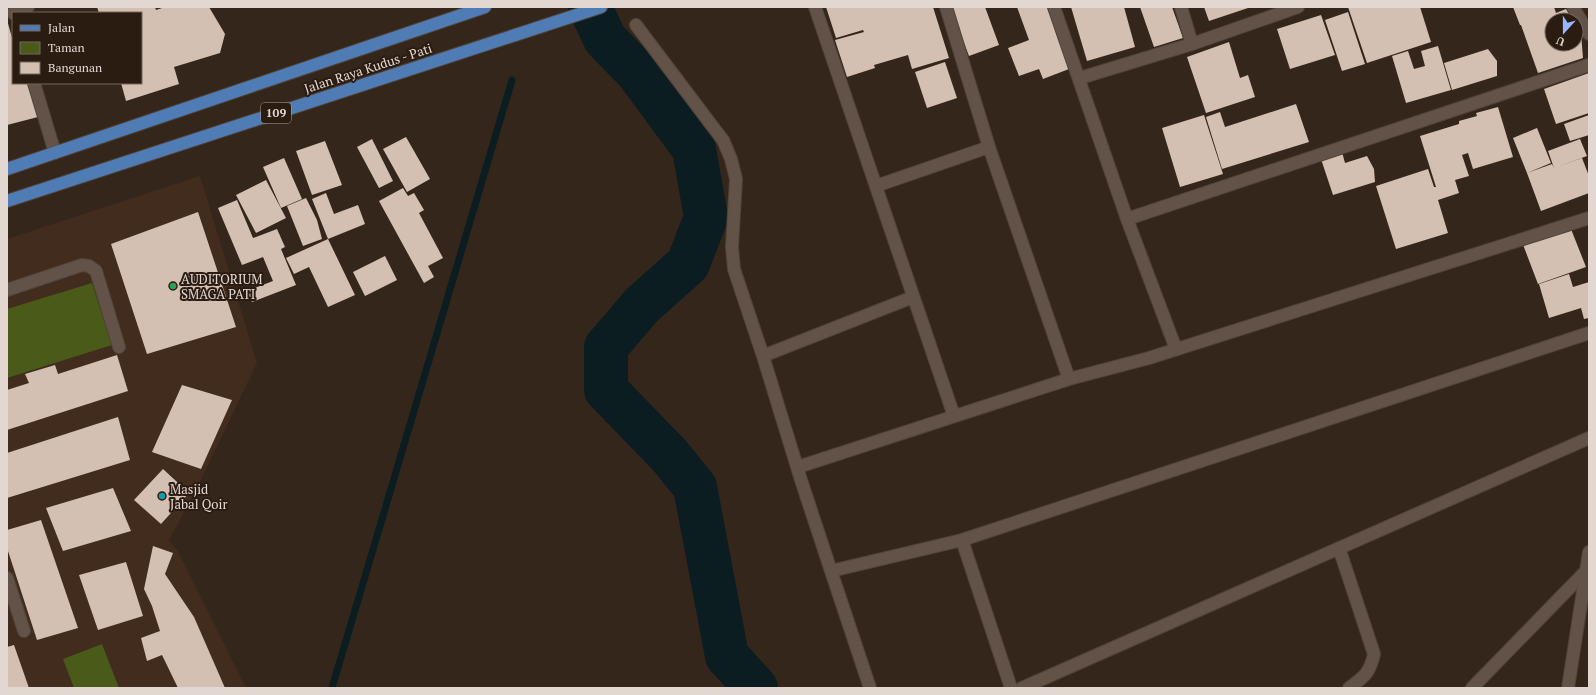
<svg xmlns="http://www.w3.org/2000/svg" width="1596" height="695" viewBox="0 0 1596 695" font-family="'PT Serif',serif">
<style>
.built{fill:#412c1e}
.green{fill:#495a19}
.lines{fill:none;stroke-linecap:round;stroke-linejoin:round}
.stream{stroke:#0c1d21;stroke-width:7}
.river{stroke:#0c1d21;stroke-width:44}
.building{fill:#d4bfb3}
.lane-casing{stroke:#4f433a;stroke-width:14}
.street-casing{stroke:#4f433a;stroke-width:14}
.secondary-casing{stroke:#4f433a;stroke-width:14}
.primary-casing{stroke:#4f433a;stroke-width:14}
.lane{stroke:#635247;stroke-width:12}
.street{stroke:#635247;stroke-width:12}
.secondary{stroke:#635247;stroke-width:12}
.primary{stroke:#4f7cb5;stroke-width:12}
.leisure-dot{fill:#2e9e5b;stroke:#2b1c12;stroke-width:1.5}
.culture-dot{fill:#0f9aa8;stroke:#2b1c12;stroke-width:1.5}
.labels{text-anchor:middle;stroke-width:4;stroke-linejoin:round;paint-order:stroke}
.shield{fill:#2b1c12;stroke:#ab9f98;stroke-width:1}
.shield-label{font-size:12px;font-weight:bold;fill:#e2d7d1}
.street-label{font-size:13px;fill:#e2d7d1;stroke:#2b1c12}
.poi-label{font-size:13px;fill:#e2d7d1;stroke:#2b1c12;text-anchor:start}
</style>
<rect width="100%" height="100%" fill="#35261b"/>
<path class="built" d="M200 176 257 363 197 488 169 540 179 553 246 688H7V239Z"/>
<path class="green" d="M92 283 112 345 7 378V309Z
M102 644 119 688H74L63 659Z"/>
<g class="lines">
<path class="stream" d="M332 688 512 80"/>
<path class="river" d="M590 7 605 39 638 73 694 149 706 217 688 264 642 305 606 347V390L670 456 695 487 727 656 756 688"/>
</g>
<path class="building" d="M97 7H155L156 10 165 7H209L225 34 220 53 174 67 179 84 126 101 121 83H141V13H99Z
M826 7H933L949 58 912 69 908 55 874 65 875 68 847 77 835 40 864 32 863 30 836 38Z
M956 7H985L999 45 969 56 951 9Z
M1017 7H1051L1059 29 1055 30 1069 69 1043 79 1039 69 1019 76 1008 48 1029 40Z
M1071 7H1124L1135 47 1087 61Z
M1140 7H1172L1183 38 1154 47Z
M1204 7H1251L1209 21Z
M1348 7H1420L1431 42 1367 63Z
M1513 7H1554L1556 13 1566 9 1573 20H1552V44H1576V25L1581 33 1583 58 1538 73 1521 25H1520Z
M1348 12 1365 64 1342 71 1325 20Z
M1321 15 1335 55 1290 69 1277 29Z
M7 20 13 41V83H29L38 117 7 125Z
M1229 42 1240 78 1248 75 1255 97 1206 113 1187 57Z
M1438 46 1451 90 1406 103 1392 56 1408 51 1414 69 1425 66 1421 51Z
M1488 49 1497 61V76L1452 90 1444 63Z
M945 62 957 98 927 108 915 72Z
M1589 73V113L1556 124 1544 89Z
M1296 104 1309 142 1222 169 1206 117 1220 112 1225 127Z
M1498 107 1513 157 1473 169 1468 153 1462 155 1469 176 1455 180 1459 193 1438 200 1448 233 1396 249 1376 186 1428 169 1434 187H1436L1420 136 1459 124V121L1477 116 1476 113Z
M1204 115 1223 174 1180 187 1162 128Z
M1589 115V135L1570 141 1564 124Z
M1537 128 1551 163 1527 173 1513 138Z
M406 137 430 179 407 192 383 149Z
M372 139 393 181 379 188 357 147Z
M1580 139 1587 156 1554 168 1548 151Z
M325 141 342 185 312 195 296 151Z
M1342 152 1345 163 1367 156 1374 169 1375 182 1333 195 1321 159Z
M284 158 302 199 281 208 263 167Z
M1582 158 1589 176V193L1541 211 1527 173 1552 164 1554 168Z
M266 180 286 218 256 233 236 195Z
M403 188 408 196 414 193 424 210 419 213 443 258 428 266 434 277 424 283 379 201Z
M326 193 334 214 358 205 365 224 328 239 312 199Z
M306 198 317 220 322 239 303 246 287 206Z
M237 200 253 238 277 229 285 247 281 249 296 285 252 302 247 291 273 281 263 257 242 265 218 208Z
M198 212 236 327 147 354 111 244Z
M1569 224 1586 267 1538 284 1522 242Z
M328 239 355 295 328 307 309 267 294 274 286 258Z
M385 256 397 280 365 296 353 272Z
M1569 274 1573 287 1589 282V318L1584 319 1581 308 1549 318 1539 284Z
M117 355 128 391 7 430V390L29 383 25 374 55 365 58 374Z
M182 385 232 400 201 469 152 452Z
M118 417 130 460 7 498V453Z
M163 469 189 493 161 524 134 500Z
M113 488 131 531 63 551 46 508Z
M41 520 78 628 37 640 7 548V530Z
M153 546 173 553 165 574 194 617 225 688H178L162 655 147 661 141 638 160 631 152 606 144 589Z
M126 562 143 616 98 630 79 575Z
M14 645 29 688H7V647Z"/>
<g class="lines">
<g class="lane-casing">
<path id="lane" d="M7 290 82 265 89 266 96 271 119 347
M7 578 24 631"/>
</g>
<g class="street-casing">
<path id="street" d="M815 7 954 416
M946 7 989 147 1069 379
M1054 7 1127 219 1176 349
M1181 7 1192 44
M13 13 28 7
M636 25 716 131 723 140 731 159 736 179 732 247 734 269 763 356 801 480 831 571 962 540 1589 333
M1080 78 1192 44 1298 7
M34 83 55 153
M876 186 989 147
M1127 219 1589 65
M763 356 913 297
M798 467 1069 379 1149 358 1589 218
M962 540 1011 688
M1339 548 1374 654C1370 673 1364 677 1349 688
M831 571 870 688
M1022 688 1589 438
M1472 688 1586 571"/>
</g>
<g class="secondary-casing">
<path id="secondary" d="M1573 7 1589 34
M1568 688 1589 552"/>
</g>
<g class="primary-casing">
<path id="primary" d="M7 169 485 7
M7 201 601 7"/>
</g>
<use href="#lane" class="lane"/>
<use href="#street" class="street"/>
<use href="#secondary" class="secondary"/>
<use href="#primary" class="primary"/>
</g>
<circle class="leisure-dot" cx="173" cy="286" r="4"/>
<circle class="culture-dot" cx="162" cy="496" r="4"/>
<g class="labels">
<rect class="shield" x="261" y="103" width="30" height="20" rx="3"/>
<g class="shield-label">
<text x="276" y="117">109</text>
</g>
<g class="street-label">
<text transform="translate(368 68) rotate(-18)" y="5">Jalan Raya Kudus - Pati</text>
</g>
<g class="poi-label">
<text x="181" y="284">AUDITORIUM<tspan x="181" dy="15">SMAGA PATI</tspan></text>
<text x="170" y="494">Masjid<tspan x="170" dy="15">Jabal Qoir</tspan></text>
</g>
</g>
<rect width="1596" height="695" fill="none" stroke="#e2d7d1" stroke-width="16"/>
<rect x="12" y="12" width="130" height="72" fill="#2b1c12" stroke="#74675e"/>
<rect x="20" y="25" width="20" height="6" fill="#4f7cb5" stroke="#74675e"/>
<text x="48" y="32" font-size="12" fill="#e2d7d1">Jalan</text>
<rect x="20" y="42" width="20" height="12" fill="#495a19" stroke="#74675e"/>
<text x="48" y="52" font-size="12" fill="#e2d7d1">Taman</text>
<rect x="20" y="62" width="20" height="12" fill="#d4bfb3" stroke="#74675e"/>
<text x="48" y="72" font-size="12" fill="#e2d7d1">Bangunan</text>
<g transform="translate(1564 32) rotate(201)"><circle r="19" fill="#2b1c12" stroke="#74675e"/>
<path d="M0-3L7 15L0 10L-7 15Z" fill="#97b6fd"/>
<text y="-6" font-size="11" font-weight="bold" text-anchor="middle" fill="#e2d7d1">U</text>
</g>
</svg>
